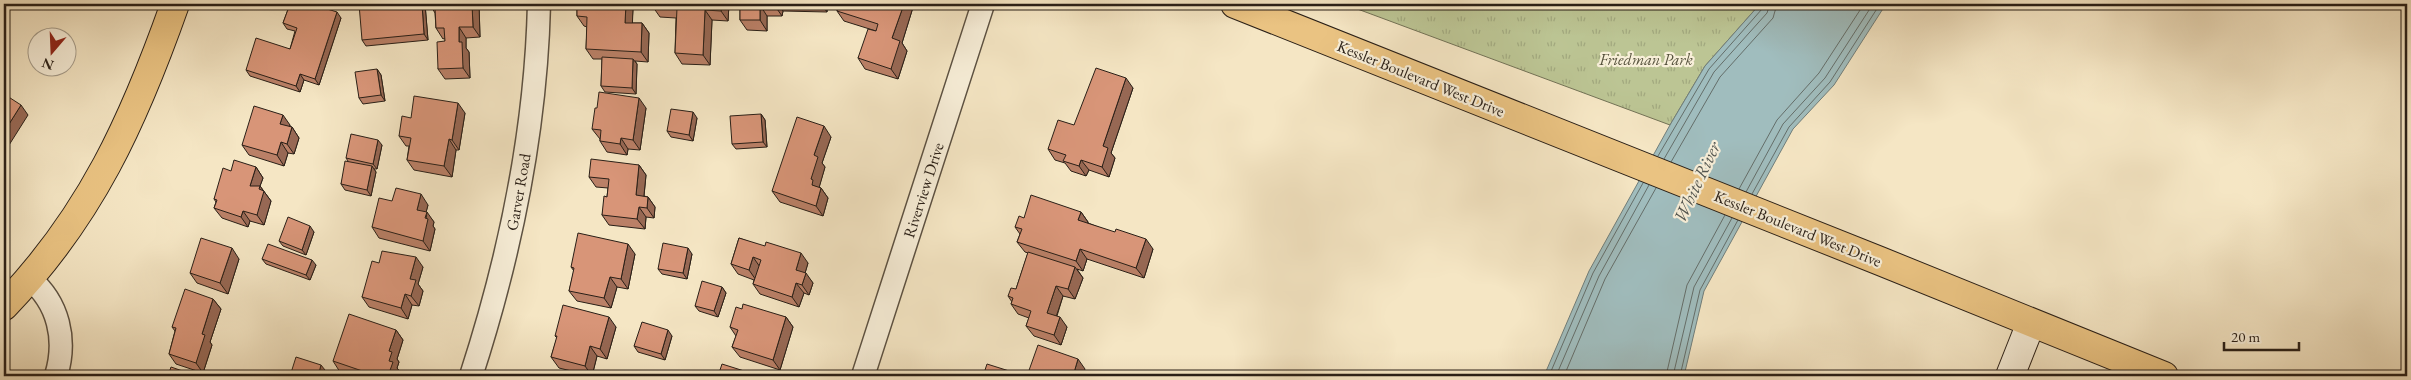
<svg xmlns="http://www.w3.org/2000/svg" width="2411" height="380" viewBox="0 0 2411 380" font-family="'EB Garamond',serif">
<style>
.park{fill:url(#park-tufts);stroke:#727256}
.water{fill:#a0bdbe;stroke:#707e7b}
.lines{fill:none;stroke-linecap:round;stroke-linejoin:round}
.shore{stroke:#646e6a;stroke-width:1}
.street-casing{stroke:#5c5142;stroke-width:25}
.secondary-casing{stroke:#291f17;stroke-width:30}
.primary-casing{stroke:#291f17;stroke-width:30}
.street{stroke:#f8efd9;stroke-width:22}
.secondary{stroke:#f8efd9;stroke-width:28}
.primary{stroke:#eac382;stroke-width:28}
.wall{fill:#ba8067;stroke:#291f17}
.shaded-wall{fill:#976854;stroke:#291f17}
.building{fill:#d89578;stroke:#291f17}
.labels{text-anchor:middle;stroke-width:4.5;stroke-linejoin:round;paint-order:stroke}
.park-label{font-size:16px;font-style:italic;fill:#55513c;stroke:#f8efd9}
.street-label{font-size:16px;fill:#291f17;stroke:#f8efd9}
.water-label{font-size:18px;font-style:italic;fill:#535651;stroke:#f8efd9}
</style>
<defs>
<pattern id="park-tufts" width="24" height="20" patternUnits="userSpaceOnUse" patternTransform="scale(1.25)"><rect width="24" height="20" fill="#bcc594"/><path d="M3 7l-1-3M5 7V3M7 7l1-3M15 17l-1-3M17 17v-4M19 17l1-3" fill="none" stroke="#a2a97f"/></pattern>
</defs>
<rect width="100%" height="100%" fill="#f5e6c4"/>
<filter id="stains"><feTurbulence type="fractalNoise" baseFrequency=".004" numOctaves="4"/><feColorMatrix values="0 0 0 0 .2 0 0 0 0 .09 0 0 0 0 .02 0 0 0 .5 -.17"/></filter>
<radialGradient id="worn" r=".72"><stop offset=".6" stop-color="#630" stop-opacity="0"/><stop offset="1" stop-color="#630" stop-opacity=".3"/></radialGradient>
<path class="park" d="M1344 4H1760L1705 66 1670 125Z"/>
<path class="water" d="M1760 4H1886L1834 85 1793 129 1704 291 1684 376H1544L1589 271 1670 125 1705 66Z"/>
<g class="lines">
<path class="shore" d="M1658 156 1709 69 1762 9 1763 4
M1664 159 1714 72 1767 13 1770 4
M1671 162 1720 77 1773 18 1777 4
M1739 189 1777 120 1819 73 1864 4
M1746 192 1783 124 1825 78 1873 4
M1752 194 1789 127 1830 82 1880 4
M1549 376 1593 273 1643 183
M1556 376 1599 276 1649 185
M1564 376 1605 279 1656 188
M1666 376 1687 285 1725 215
M1673 376 1694 287 1732 218
M1680 376 1700 290 1738 220"/>
<g class="street-casing">
<path id="street" d="M29 278C59 303 67 340 56 376
M471 376C510 256 536 130 539 4
M863 376 983 4"/>
</g>
<g class="secondary-casing">
<path id="secondary" d="M2010 376 2031 323"/>
</g>
<g class="primary-casing">
<path id="primary" d="M1235 4 1880 261 2164 376
M4 306C91 216 134 120 175 4"/>
</g>
<use href="#street" class="street"/>
<use href="#secondary" class="secondary"/>
<use href="#primary" class="primary"/>
</g>
<path class="wall" d="M290 4H327L330 8 329 10 341 18 319 85 304 80 300 92 250 76 246 70 290 49 295 31 287 29 283 23Z
M425 4 428 40 366 46 362 40Z
M432 4H479L480 37 466 38V48L469 52 470 78 445 79 438 69 445 41V38L443 39 436 28 435 13 432 8Z
M575 4H648L647 9H633L632 23H642L649 33 648 62 635 61 637 64 636 94 605 92 601 86 602 59H593L586 49 587 27 584 26 577 16V6H576Z
M653 4H729L728 21 712 20 710 65 682 64 675 53 676 18 660 17 653 7Z
M740 4H827V12L783 11 782 16H767V31L747 30 740 20Z
M839 4H914L902 43 907 51 898 79 865 69 858 58 876 31 844 21 837 11Z
M377 69 381 75 385 101 363 104 359 98Z
M1133 88 1111 153 1115 158 1109 177 1089 170 1086 176 1071 171 1065 163 1055 160 1048 149 1074 125Z
M646 108 640 150 628 149 627 155 607 152 600 141V139L592 129Z
M465 113 459 150H456L452 177 414 170 407 160 409 146H406L399 136 411 118Z
M761 114 765 120 767 147 736 149 732 144Z
M697 118 693 141 671 137 667 131Z
M290 125V127H292L299 138 294 154 288 153 284 166 249 155 242 145Z
M831 137 822 163 825 167 819 187 821 188 828 198 823 216 780 202 772 191Z
M382 145 377 169H374L376 172 371 196 345 190 341 184 348 161 346 158Z
M639 165 646 175 644 196 648 197 655 207 654 218 646 217 645 229 609 225 602 215 607 197 608 188 596 187 589 177Z
M256 167 263 178 260 186 271 201 264 225 250 221 248 227 222 218 214 208 216 202 214 199 231 171Z
M392 201 428 205 426 212 434 222 433 226 435 229 430 251 379 238 372 227Z
M1081 212 1088 222V223L1153 249 1144 278 1087 259 1083 271 1077 269 1083 278 1075 299 1063 296 1057 316 1067 327 1061 345 1034 336 1026 326 1029 318 1018 314 1011 304 1012 302 1008 296 1016 289 1028 253 1025 252 1017 242 1020 234 1015 227 1024 218Z
M314 232 306 255 283 246 279 241Z
M739 238 808 263 805 273 813 283 809 295 804 293 799 307 760 294 753 284 754 280 738 274 731 264Z
M635 254 628 289 617 287 611 308 577 301 569 291 574 271 571 267Z
M692 254 687 279 662 274 658 269Z
M239 259 228 294 197 283 190 273Z
M262 259 316 265 310 280 266 264Z
M379 263 423 267 418 284 423 291 419 306 412 305 408 319 369 307 362 297Z
M722 287 726 293 718 317 699 311 695 306Z
M213 299 221 309 210 342 212 345 203 373 176 364 169 354 175 331 172 327Z
M742 309 786 317 793 327 780 370 740 357 732 347 736 336 730 327Z
M616 327 607 359 597 356 592 376 559 368 551 357 557 338 555 336Z
M396 330 403 340 397 359 399 362 397 368 400 372 398 376H354L340 372 333 361Z
M672 336 665 360 638 352 634 346Z"/>
<path class="shaded-wall" d="M326 4H327L330 8 328 14 324 8Z
M422 4H425L428 40 424 34Z
M472 4H479L480 37 473 27Z
M626 4H630L633 9 632 33 625 23Z
M644 4H648L647 9Z
M722 4H729L728 21 721 11Z
M775 4H778L783 11 782 16 775 6Z
M821 4H827V12Z
M904 4H914L902 43 907 51 898 79 891 69 892 38Z
M760 5 767 16V31L760 20Z
M705 10 712 20 710 65 703 55Z
M337 12 341 18 319 85 315 79Z
M642 23 649 33 648 62 641 52Z
M459 27 466 38V48L469 52 470 78 463 68 459 42Z
M633 59 637 64 636 94 632 88Z
M377 69 381 75 385 101 381 95Z
M300 74 304 80 300 92 296 86Z
M1126 78 1133 88 1111 153 1115 158 1109 177 1102 167 1103 146Z
M639 98 646 108 640 150 633 140Z
M458 103 465 113 459 150 452 140Z
M21 105 28 115 4 153V132Z
M693 112 697 118 693 141 689 135Z
M761 114 765 120 767 147 763 142Z
M283 115 290 125 287 134 280 124Z
M824 126 831 137 822 163 825 167 819 188 812 185 811 179 814 155Z
M292 127 299 138 294 154 287 144Z
M621 138 628 149 627 155 620 144Z
M449 139 456 150 452 177 444 166Z
M378 140 382 145 377 169 373 164Z
M281 142 288 153 284 166 277 155Z
M1081 160 1089 170 1086 176 1079 166Z
M639 165 646 175 643 205 636 195Z
M372 166 376 172 371 196 367 190Z
M256 167 263 178 260 186 271 201 264 225 257 215 250 186Z
M821 188 828 198 823 216 816 206Z
M421 194 428 205 424 220 417 210Z
M648 197 655 207 654 218 647 208Z
M639 207 646 217 645 229 637 219Z
M243 211 250 221 248 227 241 217Z
M427 212 434 222 433 226 435 229 430 251 423 241Z
M1081 212 1088 222 1085 230 1078 220Z
M310 226 314 232 306 255 302 250Z
M1146 239 1153 249 1144 278 1136 268Z
M628 244 635 254 628 289 621 279Z
M232 248 239 259 228 294 220 283Z
M688 248 692 254 687 279 683 273Z
M1080 249 1087 259 1083 271 1076 261Z
M801 253 808 263 803 280 796 270Z
M416 257 423 267 418 284 423 291 419 306 411 296 410 279Z
M753 257 760 267 756 280 749 270Z
M312 260 316 265 310 280 306 275Z
M1075 267 1083 278 1075 299 1068 289Z
M806 273 813 283 809 295 802 285Z
M610 277 617 287 611 308 604 298Z
M796 283 804 293 799 307 792 297Z
M1056 286 1063 296 1054 323 1047 313Z
M722 287 726 293 718 317 714 311Z
M405 294 412 305 408 319 401 308Z
M213 299 221 309 210 342 212 345 203 373 196 363 202 334Z
M609 317 616 327 607 359 600 349Z
M786 317 793 327 780 370 773 360Z
M1060 317 1067 327 1061 345 1054 335Z
M396 330 403 340 397 359 399 362 397 368 400 372 398 376H388L389 351Z
M668 330 672 336 665 360 661 354Z
M590 346 597 356 592 376 585 366Z
M1078 359 1085 369 1083 376H1073Z
M321 365 325 370 323 376H318Z"/>
<path class="building" d="M290 4H326L324 8 337 12 315 79 300 74 296 86 246 70 256 38 290 49 297 28 283 23Z
M359 4H422L424 34 362 40Z
M432 4H472L473 27H459V42H462L463 68 438 69 437 42 445 41 444 28H436L435 8H432Z
M577 4H626L625 23H642L641 52 586 49 587 17 577 16Z
M653 4H722L721 11 705 10 703 55 675 53 677 8 653 7Z
M740 4H775V6L760 5V20H740Z
M839 4H904L892 38 900 41 891 69 858 58 868 29 876 31 878 24 837 11Z
M602 57 633 59 632 88 601 86Z
M1096 68 1126 78 1103 146 1108 148 1102 167 1081 160 1079 166 1063 161 1066 155 1048 149 1058 120 1074 125Z
M377 69 381 95 359 98 355 72Z
M599 92 639 98 633 140 621 138 620 144 600 141 601 130 592 129 595 108H597Z
M4 94 21 105 4 132Z
M414 96 458 103 452 140 449 139 444 166 407 160 411 138 399 136 402 116 411 118Z
M254 106 283 115 280 124 292 127 287 144 281 142 277 155 242 145Z
M671 109 693 112 689 135 667 131Z
M761 114 763 142 732 144 730 116Z
M797 117 824 126 814 155 818 157 811 179 813 180 812 185 821 188 816 206 772 191Z
M351 134 378 140 373 164 346 158Z
M591 159 639 165 636 195 648 197 647 208 639 207 637 219 602 215 604 196 607 197 609 179 589 177Z
M234 160 256 167 250 186H260L259 189 264 191 257 215 243 211 241 217 214 208 217 200 214 199 223 168 231 171Z
M345 161 372 166 367 190 341 184Z
M396 188 421 194 417 210 427 212 425 218 428 219 423 241 372 227 379 198 392 201Z
M1031 195 1081 212 1078 220 1115 232 1116 229 1146 239 1136 268 1080 249 1076 261 1017 242 1022 229 1015 227 1019 216 1024 218Z
M288 217 310 226 302 250 279 241Z
M578 233 628 244 621 279 610 277 604 298 569 291 574 268 571 267Z
M201 238 232 248 220 283 190 273Z
M739 238 765 246 766 242 801 253 796 270 806 273 802 285 796 283 792 297 753 284 761 260 753 257 749 270 731 264Z
M663 243 688 248 683 273 658 269Z
M268 244 312 260 306 275 262 259Z
M382 251 416 257 410 279 416 280 411 296 405 294 401 308 362 297 372 261 379 263Z
M1028 252 1075 267 1068 289 1056 286 1047 313 1060 317 1054 335 1026 326 1031 311 1011 304 1013 298 1008 296 1011 288 1016 289Z
M702 281 722 287 714 311 695 306Z
M185 289 213 299 202 334 205 335 196 363 169 354 176 328 172 327Z
M743 304 786 317 773 360 732 347 738 330 730 327 736 307 742 309Z
M563 305 609 317 600 349 590 346 585 366 551 357 557 336H555Z
M349 314 396 330 389 351 392 352 389 361 393 362 388 376H377L333 361Z
M642 322 668 330 661 354 634 346Z
M1038 345 1078 359 1073 376H1027Z
M296 357 321 365 318 376H290Z
M722 364 760 376H718Z
M987 364 1025 376H983Z
M171 367 197 376H168Z
M544 371 559 376H542Z"/>
<g class="labels">
<g class="park-label">
<text x="1646" y="65">Friedman Park</text>
</g>
<g class="street-label">
<text transform="translate(1421 78) rotate(22)" y="6">Kessler Boulevard West Drive</text>
<text transform="translate(923 190) rotate(-72)" y="6">Riverview Drive</text>
<text transform="translate(518 192) rotate(-80)" y="6">Garver Road</text>
<text transform="translate(1798 228) rotate(22)" y="6">Kessler Boulevard West Drive</text>
</g>
<g class="water-label">
<text transform="translate(1697 182) rotate(-65)" y="6">White River</text>
</g>
</g>
<rect width="2411" height="380" fill="none" stroke="#f5e6c4" stroke-width="20"/>
<rect x="5" y="5" width="2401" height="370" fill="none" stroke="#291f17" stroke-width="2.5"/>
<rect x="10" y="10" width="2391" height="360" fill="none" stroke="#291f17"/>
<g transform="translate(52 52) rotate(199)"><circle r="24" fill="#f8efd9" stroke="#a59c8b"/>
<path d="M0-4L9 19L0 12L-9 19Z" fill="#8f2418"/>
<text y="-8" font-size="14" font-weight="bold" text-anchor="middle" fill="#291f17">N</text>
</g>
<path d="M2224 342v8h75v-8" fill="none" stroke="#291f17" stroke-width="2.5"/>
<text x="2231" y="342" font-size="15" fill="#291f17" stroke="#f8efd9" stroke-width="4" paint-order="stroke">20 m</text>
<rect width="100%" height="100%" filter="url(#stains)"/>
<rect width="100%" height="100%" fill="url(#worn)"/>
</svg>
